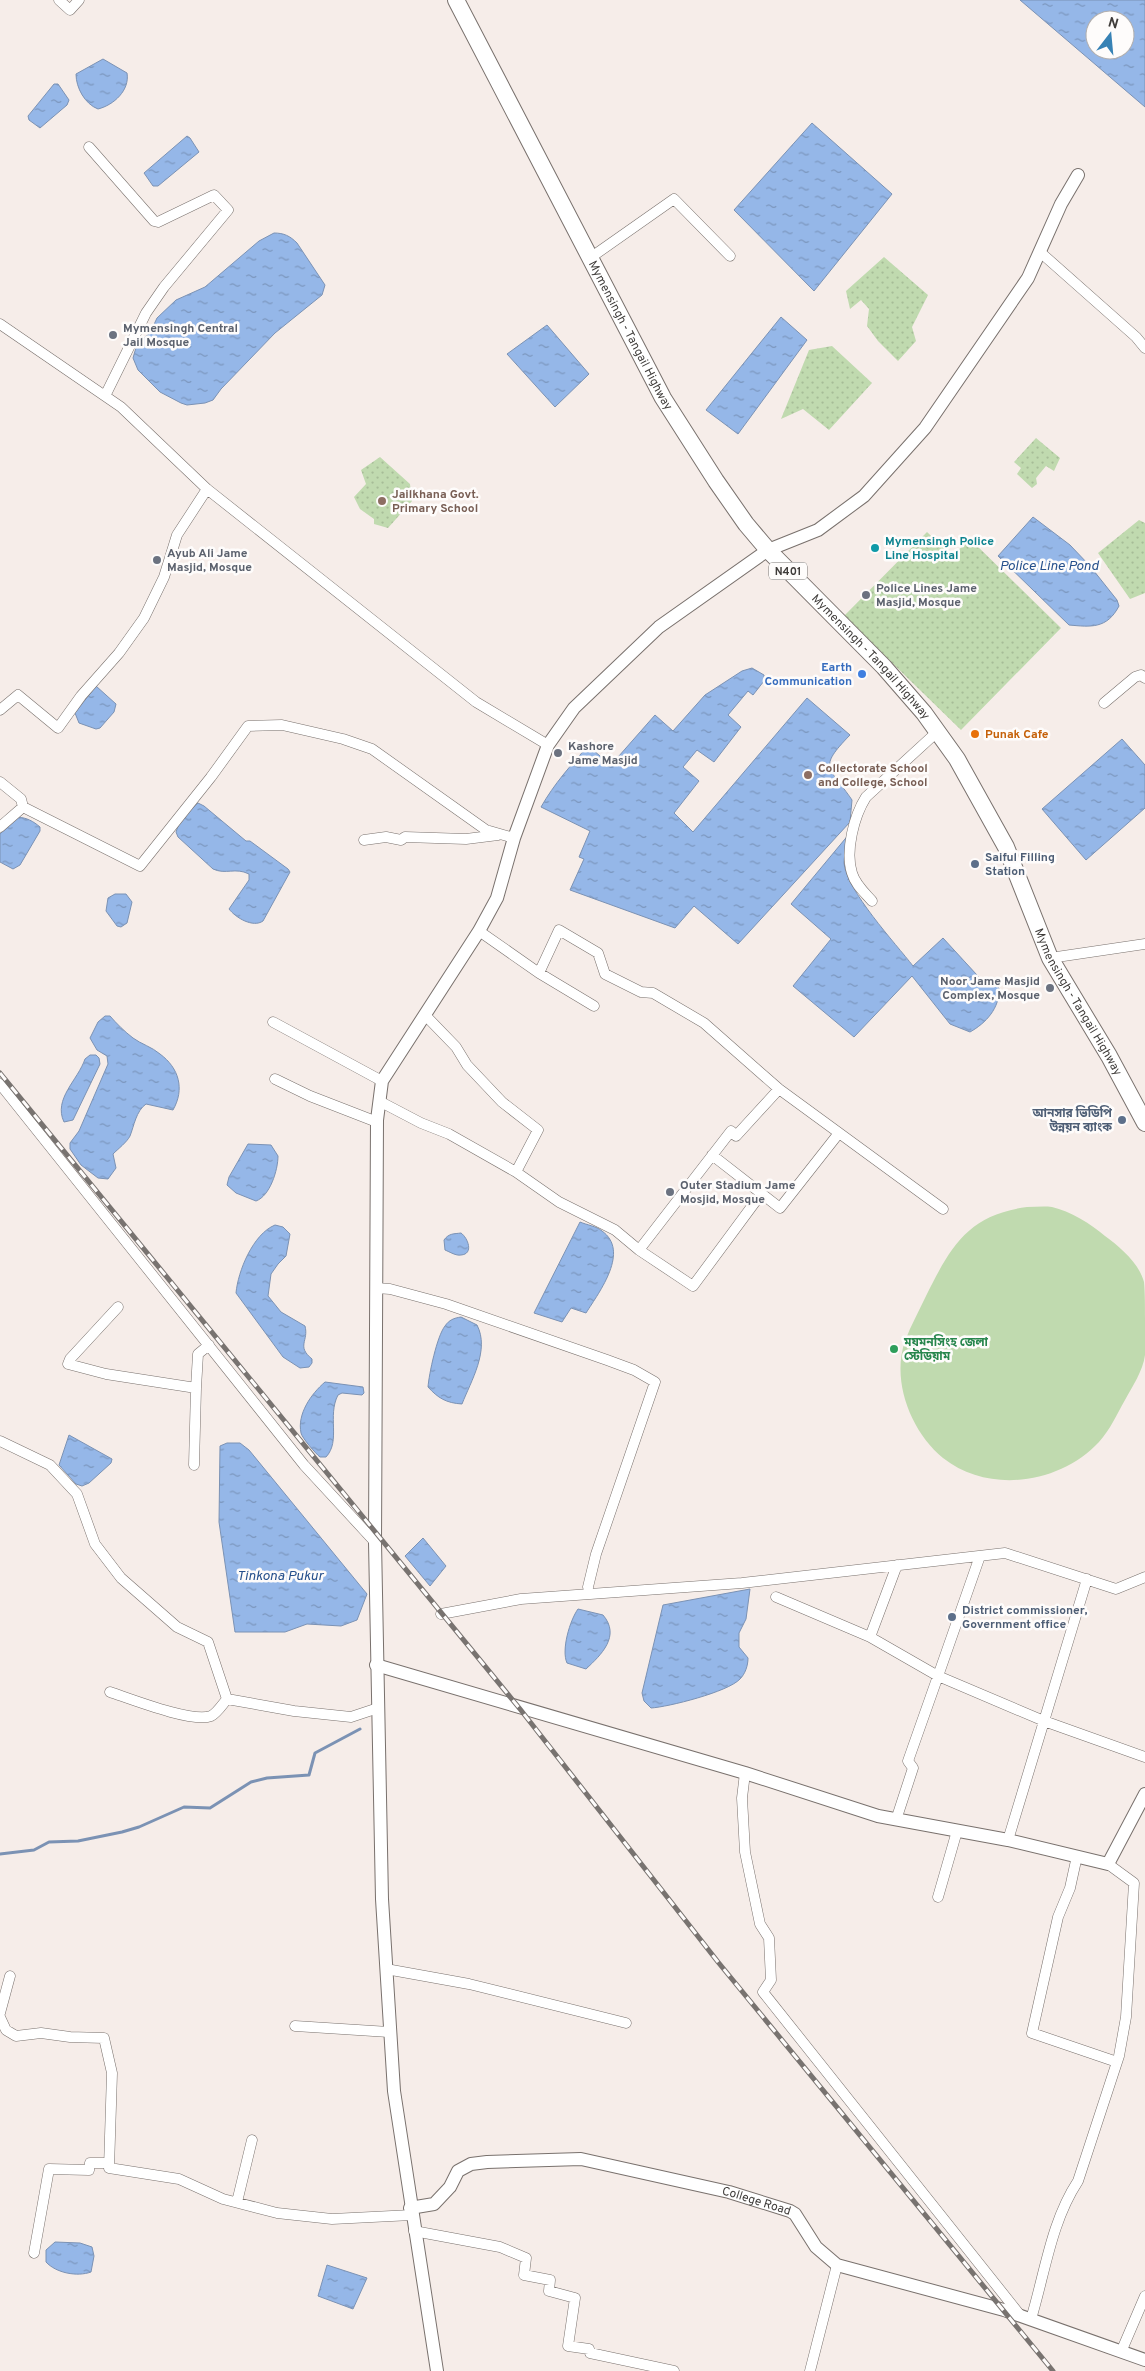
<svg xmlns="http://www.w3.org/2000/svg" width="1145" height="2371" viewBox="0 0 1145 2371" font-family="Overpass,'Noto Sans Bengali',sans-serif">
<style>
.green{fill:#c0daaf}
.park{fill:url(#park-dots)}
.water{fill:url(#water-ripples);stroke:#7b92b4;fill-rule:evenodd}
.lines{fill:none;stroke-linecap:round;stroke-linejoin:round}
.stream{stroke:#7b92b4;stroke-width:3}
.minor-casing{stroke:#79716d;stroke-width:11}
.tertiary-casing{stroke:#79716d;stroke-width:14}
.trunk-casing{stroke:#79716d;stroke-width:18}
.minor{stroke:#fff;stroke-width:10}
.tertiary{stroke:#fff;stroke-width:12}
.trunk{stroke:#fff;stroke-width:16}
.rail-casing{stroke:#787370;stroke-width:5}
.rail{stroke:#fefcfb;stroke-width:3;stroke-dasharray:9;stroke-linecap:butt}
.worship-dot{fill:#6b7280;stroke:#fefcfb;stroke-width:2}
.education-dot{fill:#8d6e63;stroke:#fefcfb;stroke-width:2}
.culture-dot{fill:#0f9aa8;stroke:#fefcfb;stroke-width:2}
.shop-dot{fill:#3f7fe0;stroke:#fefcfb;stroke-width:2}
.food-dot{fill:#e8710a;stroke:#fefcfb;stroke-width:2}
.service-dot{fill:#5c6f8a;stroke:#fefcfb;stroke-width:2}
.leisure-dot{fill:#2e9e5b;stroke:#fefcfb;stroke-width:2}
.labels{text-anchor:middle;stroke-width:5;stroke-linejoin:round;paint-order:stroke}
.shield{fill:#fefcfb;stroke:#787674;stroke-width:1}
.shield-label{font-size:11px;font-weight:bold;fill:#3f3c3a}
.worship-label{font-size:12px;font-weight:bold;fill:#5b616d;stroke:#fefcfb;text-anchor:start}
.street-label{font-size:12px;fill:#3f3c3a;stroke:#fefcfb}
.education-label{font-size:12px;font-weight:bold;fill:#785e54;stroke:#fefcfb;text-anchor:start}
.culture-label{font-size:12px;font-weight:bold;fill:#0d838f;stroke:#fefcfb;text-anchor:start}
.shop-label{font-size:12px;font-weight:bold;fill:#366cbe;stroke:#fefcfb;text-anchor:end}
.food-label{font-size:12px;font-weight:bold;fill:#c56008;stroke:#fefcfb;text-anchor:start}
.service-label{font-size:12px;font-weight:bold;fill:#4e5e75;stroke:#fefcfb;text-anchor:start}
.leisure-label{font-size:12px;font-weight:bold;fill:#27864d;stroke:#fefcfb;text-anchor:start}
.water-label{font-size:14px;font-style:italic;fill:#26508c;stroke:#fefcfb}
</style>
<defs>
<pattern id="park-dots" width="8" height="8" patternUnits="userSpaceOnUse" patternTransform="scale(1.25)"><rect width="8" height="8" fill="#c0daaf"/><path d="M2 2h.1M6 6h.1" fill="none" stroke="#a6bc97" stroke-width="1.8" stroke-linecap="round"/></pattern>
<pattern id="water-ripples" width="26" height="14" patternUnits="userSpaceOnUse" patternTransform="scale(1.25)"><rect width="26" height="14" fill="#95b7e8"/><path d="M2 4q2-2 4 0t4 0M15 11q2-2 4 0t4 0" fill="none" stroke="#7b96bd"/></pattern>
</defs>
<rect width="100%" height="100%" fill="#f6ede9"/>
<path class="green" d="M1027 1207C1035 1207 1044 1206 1052 1207 1070 1211 1091 1224 1105 1236 1120 1247 1139 1263 1144 1282 1145 1293 1145 1307 1145 1319 1145 1330 1145 1344 1145 1355 1143 1371 1132 1387 1125 1400 1117 1414 1110 1430 1099 1442 1061 1483 990 1495 943 1458 911 1432 891 1381 905 1341 911 1325 919 1311 926 1296 951 1246 968 1215 1027 1207Z"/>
<path class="park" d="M884 257 928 295 912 327 916 341 898 361 878 341 867 326 869 309 861 300 850 309 846 291Z
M832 346 872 383 829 430 803 409 781 419 809 350Z
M1036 438 1060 458 1054 471 1046 466 1036 478 1037 484 1032 488 1017 474 1021 468 1014 462Z
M380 457 410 484 412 501 388 528 374 524V519L360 509 354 497 366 484 361 470Z
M1139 520 1145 523V593L1130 599 1098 553Z
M927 532 952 556 970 539 1061 628 961 730 844 616Z"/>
<path class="water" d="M1020 0H1145V107ZM1095 20H1125V50H1095Z
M103 59 127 73C130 90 114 105 98 109 85 104 76 88 76 74Z
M54 84H58L69 100 67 105 40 128 29 120 28 116Z
M812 123 892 194 814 291 734 210Z
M187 136 190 138 199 152 158 186H153L144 173Z
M274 233C284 233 290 236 297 243L325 285 322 295 275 333 221 389 213 400 205 403 187 405 181 403 160 392 138 370 133 358 135 351 138 343 150 333 157 318 176 300 205 287 259 241Z
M781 317 807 340 738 434 706 410Z
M547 325 589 374 555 407 507 354Z
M1033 517 1070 545 1090 566 1117 600 1119 606C1107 629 1091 627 1069 625L998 556Z
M752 668 764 675V681L753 695 748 691 728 715 741 727 714 762 697 750 683 767 699 781 674 813 693 832 807 698 850 735C817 769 829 766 852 800L850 822 738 944 694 906 675 928 570 890 584 859 579 857 590 831 541 807C554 784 571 765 588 746L611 765 655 715 673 731 705 695 742 671Z
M96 686 116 704 114 712 100 728 96 729 79 723 75 713Z
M1122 739 1145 765V808L1086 860 1042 809Z
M198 803 204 806 246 841H250L288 869 290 872 263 921C253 928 236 918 229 909L249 880V874C235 867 226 875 213 869L178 837 176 832 181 818Z
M18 817C27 818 33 821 40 827V831L20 865 13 869 0 862V834Z
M850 833C848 842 844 854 844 863 846 890 896 944 913 966L943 938 988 987 994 983 999 988C1000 1008 986 1023 970 1032L950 1024 912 976 854 1037 793 986 831 939 791 904Z
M115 894H126L132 902 127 923 121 927 117 926 106 911 108 898Z
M105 1016H110C116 1023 125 1032 133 1038 141 1044 152 1047 160 1054 179 1068 185 1089 173 1110L146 1104C136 1111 134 1126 130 1136 127 1142 118 1149 113 1154L116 1168 108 1179 98 1178 81 1165 70 1149V1143L79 1131 108 1064 107 1056 97 1050 90 1038 98 1022Z
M90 1055H96L99 1058 100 1064 73 1120 64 1122C53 1099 78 1080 85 1059Z
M248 1144 271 1145 278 1156C278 1170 270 1196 256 1201L236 1193 227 1185 229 1177Z
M580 1222C587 1225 596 1226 602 1231 630 1251 600 1291 586 1313L571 1308 562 1322 534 1313Z
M275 1225 283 1227 290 1234 286 1256 278 1264 271 1274 268 1296 281 1312 305 1326C309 1341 296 1346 312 1359V1363L309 1367 300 1368 283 1357 236 1293C238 1271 253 1234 275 1225Z
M461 1233C468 1238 474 1254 461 1255 456 1256 450 1252 445 1250L444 1240C449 1233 454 1234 461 1233Z
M461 1317 477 1325C490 1350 471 1381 462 1404 446 1403 438 1398 428 1387 429 1374 437 1336 445 1326 449 1320 454 1318 461 1317Z
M325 1382 363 1387 364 1393 362 1395 342 1393 338 1395C327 1416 341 1441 326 1457H320C316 1454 302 1438 301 1433 297 1414 311 1394 325 1382Z
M69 1435 112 1459 111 1463 89 1483 82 1486 76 1484 59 1465Z
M227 1443H240L249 1450 367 1594 357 1620 341 1626 307 1624 285 1632H235L219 1522 220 1446Z
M423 1538 446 1566 430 1586 405 1556Z
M750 1589 746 1619 739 1633V1647L748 1658C748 1666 745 1674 740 1679 728 1692 668 1707 651 1708L644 1701 642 1693 663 1605Z
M578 1609 603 1615C621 1636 601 1655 586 1669L567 1663C561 1650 570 1620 578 1609Z
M55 2242 80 2243 92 2247 94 2256 91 2272C77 2277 56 2273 46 2262V2250Z
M327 2265 367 2278 353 2309 318 2296Z"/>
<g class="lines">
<path class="stream" d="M0 1854 34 1850 49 1842 78 1841 122 1832 139 1827 184 1807 210 1808 251 1782 267 1778 309 1775 315 1753 360 1729"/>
<g class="minor-casing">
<path id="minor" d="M59 0 70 10 79 0
M89 147 154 221 158 222 214 195 228 210 164 287 146 313 105 396
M1040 252 1136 337 1145 348
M590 258 674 199 730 256
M0 324 121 407 207 489 476 702 548 745
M1104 703 1135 677 1141 675 1145 678
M0 710 18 695 58 728 81 696 119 653 144 618 164 577 177 535 207 489
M0 782 21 799 23 807
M0 827 23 807 140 866 211 777 248 726 282 725 343 739 372 749 486 830 514 838
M364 840 386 837 401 840 405 837 466 839 498 835
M872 901C864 892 855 884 852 873 845 851 854 816 866 797L937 732
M479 931 539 973 594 1006
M1050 958 1145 944
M539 973 559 930 598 953 605 974 641 992 653 993 704 1023 779 1089 943 1209
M425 1015 456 1047 467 1065 502 1102 538 1130 516 1172 559 1202 615 1230 639 1250 693 1286 761 1194
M273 1022 382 1081
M275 1079 310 1096 377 1122
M0 1084 304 1465 375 1542
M379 1101 421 1123 449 1134 516 1172
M712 1155 780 1208 839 1133
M639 1250 731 1131 736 1136 779 1089
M376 1288 390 1289 446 1304 607 1360 634 1370 655 1382 596 1554 588 1587
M118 1307 70 1359 68 1364 106 1374 196 1388 194 1465
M196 1388 198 1354 209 1345
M0 1441 50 1465 77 1494 95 1544 121 1578 177 1627 208 1642 227 1699 294 1711 351 1717 378 1708
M980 1556 938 1676 1044 1721 1145 1757
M776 1597 870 1637
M441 1614 521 1599 742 1583 1005 1553 1116 1589 1145 1577
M110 1692C131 1699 192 1723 211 1716 217 1713 222 1705 227 1699
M745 1773 742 1798 745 1852 760 1924 769 1938 771 1980 763 1992 1020 2315
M896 1820 913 1768 908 1761 938 1676 870 1637 897 1565
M1008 1840 1087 1579
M1077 1856 1070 1888 1058 1917 1032 2033 1117 2062
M938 1897 957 1831
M386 1969 469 1984 626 2023
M0 2013 10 1976
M0 2017 6 2030 16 2036 41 2033 70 2037 104 2038 112 2073 109 2168 179 2179 223 2199 277 2213 332 2219 412 2215
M295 2026 389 2032
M237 2202 252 2140
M414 2231 500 2247 526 2258 524 2275 550 2280 549 2291 575 2298 568 2346 589 2349 590 2353 674 2371
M34 2253 49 2169 89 2170 90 2163H109
M1031 2319C1045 2273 1051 2222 1078 2181L1119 2056 1126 2017 1134 1883 1108 1864
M1121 2352 1145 2296
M810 2371 837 2265"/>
</g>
<g class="tertiary-casing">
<g id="tertiary">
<path d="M376 1665 745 1773 878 1816 1008 1840 1108 1864 1145 1794"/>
<path id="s1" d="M410 2208 434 2204 450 2187 458 2171 471 2164 487 2162 581 2159 729 2192 790 2211 795 2214 816 2247 837 2265 1004 2310 1145 2360"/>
<path d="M437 2371 394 2091 382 1899 375 1542 377 1120 382 1081 479 931 497 898 514 838 548 745 574 708 659 627 768 550 818 530 864 496 925 428 1028 278 1061 204 1078 175"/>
</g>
</g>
<g class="trunk-casing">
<g id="trunk">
<path id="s2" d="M456 0 663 398 716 481 746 524 768 550 884 667 924 713 957 759 1006 847 1050 958 1109 1056 1145 1123"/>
</g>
</g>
<use href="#minor" class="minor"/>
<use href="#tertiary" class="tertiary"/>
<use href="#trunk" class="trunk"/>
<g class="rail-casing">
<path id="rail" d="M0 1073 520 1709 718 1962 1053 2371"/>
</g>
<use href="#rail" class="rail"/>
</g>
<g class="worship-dot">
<circle cx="113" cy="335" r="5"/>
<circle cx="157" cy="560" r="5"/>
<circle cx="866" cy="595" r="5"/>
<circle cx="558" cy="753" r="5"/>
<circle cx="1050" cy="988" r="5"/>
<circle cx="670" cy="1192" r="5"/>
</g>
<g class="education-dot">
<circle cx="382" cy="501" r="5"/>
<circle cx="808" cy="775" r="5"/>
</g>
<circle class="culture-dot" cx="875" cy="548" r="5"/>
<circle class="shop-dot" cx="862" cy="674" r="5"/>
<circle class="food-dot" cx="975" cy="734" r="5"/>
<g class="service-dot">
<circle cx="975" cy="864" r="5"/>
<circle cx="1122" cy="1120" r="5"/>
<circle cx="952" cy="1617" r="5"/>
</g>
<circle class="leisure-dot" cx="894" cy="1349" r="5"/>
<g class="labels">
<rect class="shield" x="769" y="562.5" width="38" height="17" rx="4"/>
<g class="shield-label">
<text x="788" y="575">N401</text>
</g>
<g class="worship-label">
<text x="123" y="332">Mymensingh Central<tspan x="123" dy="14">Jail Mosque</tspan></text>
<text x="167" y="557">Ayub Ali Jame<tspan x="167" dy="14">Masjid, Mosque</tspan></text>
<text x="876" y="592">Police Lines Jame<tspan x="876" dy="14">Masjid, Mosque</tspan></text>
<text x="568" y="750">Kashore<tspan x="568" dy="14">Jame Masjid</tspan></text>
<text x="1040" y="985" text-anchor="end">Noor Jame Masjid<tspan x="1040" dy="14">Complex, Mosque</tspan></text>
<text x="680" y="1189">Outer Stadium Jame<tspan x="680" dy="14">Mosjid, Mosque</tspan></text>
</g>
<g class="street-label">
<text dy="4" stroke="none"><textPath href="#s2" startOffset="378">Mymensingh - Tangail Highway</textPath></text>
<text dy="4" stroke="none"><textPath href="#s2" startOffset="782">Mymensingh - Tangail Highway</textPath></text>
<text dy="4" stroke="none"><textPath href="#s2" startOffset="1188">Mymensingh - Tangail Highway</textPath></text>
<text dy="4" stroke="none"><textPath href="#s1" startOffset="371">College Road</textPath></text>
</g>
<g class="education-label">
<text x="392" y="498">Jailkhana Govt.<tspan x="392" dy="14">Primary School</tspan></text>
<text x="818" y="772">Collectorate School<tspan x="818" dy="14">and College, School</tspan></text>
</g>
<g class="culture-label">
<text x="885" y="545">Mymensingh Police<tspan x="885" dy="14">Line Hospital</tspan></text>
</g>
<g class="shop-label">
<text x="852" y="671">Earth<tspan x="852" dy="14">Communication</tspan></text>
</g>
<g class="food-label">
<text x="985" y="738">Punak Cafe</text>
</g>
<g class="service-label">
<text x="985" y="861">Saiful Filling<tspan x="985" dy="14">Station</tspan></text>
<text x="1112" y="1117" text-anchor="end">আনসার ভিডিপি<tspan x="1112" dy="14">উন্নয়ন ব্যাংক</tspan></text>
<text x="962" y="1614">District commissioner,<tspan x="962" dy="14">Government office</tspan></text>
</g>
<g class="leisure-label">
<text x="904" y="1346">ময়মনসিংহ জেলা<tspan x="904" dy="14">স্টেডিয়াম</tspan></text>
</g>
<g class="water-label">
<text x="1049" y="570">Police Line Pond</text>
<text x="280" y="1580">Tinkona Pukur</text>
</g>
</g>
<g transform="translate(1110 35) rotate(16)"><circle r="24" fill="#fefcfb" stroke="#b2afae"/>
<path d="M0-4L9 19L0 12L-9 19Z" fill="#3782b5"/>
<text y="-8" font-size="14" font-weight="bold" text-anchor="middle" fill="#3f3c3a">N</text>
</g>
</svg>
